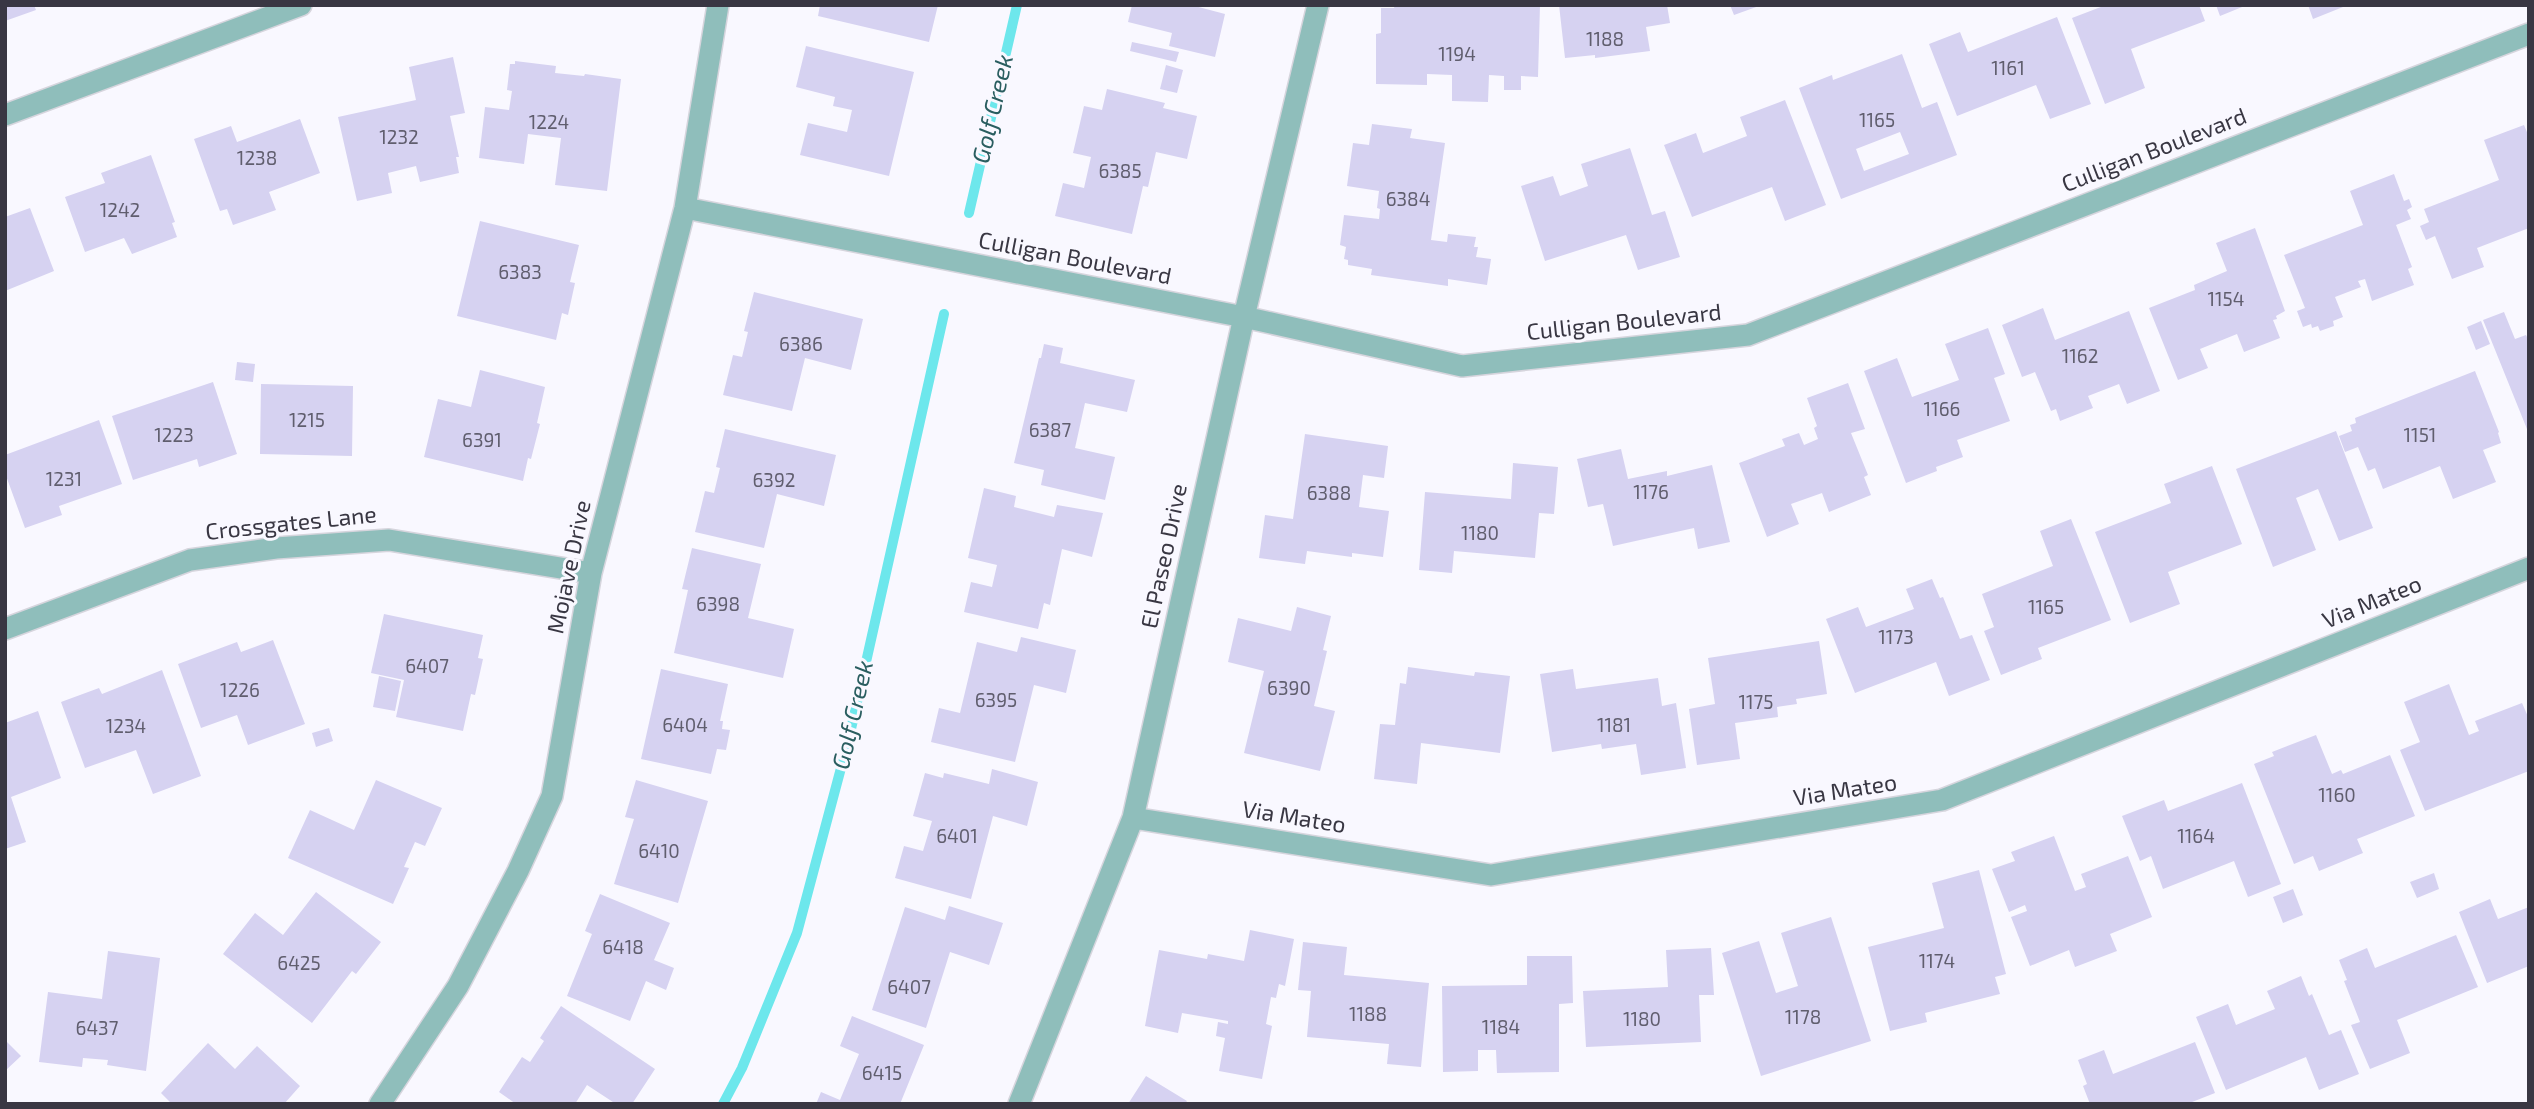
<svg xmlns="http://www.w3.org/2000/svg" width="2534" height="1109" viewBox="0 0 2534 1109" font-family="'Exo 2',sans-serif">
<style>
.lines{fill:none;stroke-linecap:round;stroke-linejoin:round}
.stream{stroke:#6de7ec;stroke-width:10}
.building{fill:#d6d2f1;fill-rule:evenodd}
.minor-casing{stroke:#d6d5dd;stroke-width:24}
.minor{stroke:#8fbebb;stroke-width:21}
.labels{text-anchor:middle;stroke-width:6;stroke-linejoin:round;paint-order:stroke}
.number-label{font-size:19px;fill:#605e6e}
.street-label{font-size:23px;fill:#393743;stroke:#f9f8ff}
.water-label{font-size:24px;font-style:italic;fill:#2a5e60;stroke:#f9f8ff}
</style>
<rect width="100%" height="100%" fill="#f9f8ff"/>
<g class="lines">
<path class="stream" d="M969 213 1017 5
M723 1104 742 1068 797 933 849 738 944 314"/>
</g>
<path class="building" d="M5 5H34L36 10 5 21Z
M820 5H938L929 42 818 16Z
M1132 5H1191L1225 14 1215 57 1169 46 1172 33 1128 22Z
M1395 5H1540L1538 77 1521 76V90H1504V76L1489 75 1488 102 1452 101V75L1427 74V85L1376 84V34L1381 33V8H1394Z
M1559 5H1667L1670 23 1646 27 1650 51 1595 58V55L1565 58Z
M1730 5H1759V6L1734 15Z
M2106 5H2199L2205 21 2131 49 2145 88 2105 104 2072 18Z
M2216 5H2247L2220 16Z
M2308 5H2348L2313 19Z
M2057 17 2091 104 2050 119 2036 85 1957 116 1929 44 1960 32 1968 52Z
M1132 42 1179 52 1176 62 1130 51Z
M806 46 914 72 889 176 800 155 808 123 847 132 852 110 833 106 835 97 796 87Z
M1902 54 1922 108 1937 102 1957 155 1841 199 1799 88 1832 75 1833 80ZM1900 132 1909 154 1864 171 1856 149Z
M453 57 465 113 450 116 459 157H456L459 173 420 182 416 166 388 173 392 193 357 201 338 117 416 100 409 67Z
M515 61 556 66 555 73 584 76 585 74 621 79 607 191 555 185 561 138 528 134 524 164 479 158 485 107 509 110 512 91 507 90 510 64H515Z
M1166 65 1183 70 1177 93 1160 89Z
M1107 89 1165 103 1163 108 1197 116 1187 159 1156 152 1148 187 1143 186 1132 234 1055 216 1063 183 1084 188 1091 157 1073 153 1084 106 1102 110Z
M1785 100 1826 205 1785 221 1772 187 1692 217 1664 145 1696 133 1703 153 1747 136 1740 117Z
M300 119 320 173 269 192 276 210 233 225 227 209 220 211 194 139 231 126 237 142Z
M1372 124 1412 129 1410 138 1445 143 1431 240 1447 242 1448 234 1476 237 1474 247H1478L1476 257 1491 259 1487 285 1448 279V286L1371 275 1372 269 1348 265V260L1344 259 1346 247 1340 245 1344 215 1379 219 1380 209 1377 208 1379 191 1347 186 1353 143 1369 145Z
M2524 125 2529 137V228L2477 248 2484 267 2452 279 2435 236 2426 240 2420 226 2429 222 2424 209 2499 180 2484 140Z
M1630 148 1652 215 1665 211 1680 257 1638 270 1626 235 1545 261 1521 186 1553 176 1560 196 1588 186 1581 164Z
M151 155 175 222 172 223 177 237 132 254 124 238 85 252 65 197 105 183 101 173Z
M2394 174 2404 201 2409 199 2412 207 2407 210 2411 219 2396 225 2412 267 2408 269 2414 285 2372 301 2365 279 2358 281 2361 287 2335 297 2343 317 2333 321 2334 326 2320 331 2318 326 2312 328 2311 324 2303 327 2297 311 2305 308 2284 255 2363 225 2350 191Z
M30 208 54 271 5 291V217Z
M480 221 579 245 570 282 575 283 568 315 562 313 556 340 457 316Z
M2255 228 2285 311 2276 316 2277 319 2273 320 2280 338 2244 352 2237 334 2200 349 2208 368 2178 380 2149 308 2195 290 2194 285 2227 271 2216 243Z
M754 292 863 319 851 370 805 358 792 411 723 395 733 355 742 357 748 332 744 331Z
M2043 308 2055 340 2129 311 2160 391 2127 404 2119 384 2088 396 2093 408 2060 421 2056 409 2051 411 2035 372 2022 377 2002 325Z
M2504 312 2515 339 2526 335 2529 341V434L2483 320Z
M2481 321 2490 344 2476 350 2467 327Z
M1988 328 2005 374 1994 378 2010 421 1957 440 1963 457 1936 467 1937 471 1906 483 1864 371 1897 358 1912 397 1959 380 1945 344Z
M1044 344 1063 348 1060 363 1135 380 1127 412 1085 403 1075 448 1115 457 1105 500 1041 485 1044 470 1014 463 1039 358H1041Z
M237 362 255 364 253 382 235 380Z
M480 370 545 387 537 423 540 424 531 459 528 458 523 481 424 457 438 399 471 407Z
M2475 371 2499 432 2498 433 2501 443 2483 450 2496 482 2453 499 2440 466 2383 489 2375 468 2368 471 2358 447 2345 452 2339 436 2352 431 2350 425 2356 423 2355 418Z
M213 382 237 454 199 467 197 459 133 480 112 416Z
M1848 383 1865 429 1851 433 1868 475 1864 477 1871 495 1829 512 1822 493 1791 504 1799 524 1767 537 1739 463 1785 446 1782 439 1799 433 1804 445 1818 439 1814 428 1817 426 1807 398Z
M261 384 353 386 352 456 260 454Z
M99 420 122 484 59 506 62 515 25 528 5 473V455Z
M725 429 836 455 824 506 777 494 764 548 695 532 705 491 714 493 720 468 716 467Z
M2336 431 2373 528 2339 541 2318 489 2296 498 2316 550 2273 567 2236 469Z
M1305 434 1388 446 1384 478 1363 475 1359 507 1389 511 1383 557 1352 553V557L1307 551 1305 564 1259 558 1265 515 1293 519Z
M1621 449 1628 479 1667 471V476L1712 465 1730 542 1698 549 1694 528 1613 546 1603 504 1588 507 1577 459Z
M1513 463 1558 467 1554 514 1539 513 1535 558 1454 551 1452 573 1419 570 1425 492 1511 499Z
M2212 466 2242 544 2168 572 2180 604 2130 623 2095 532 2171 503 2164 484Z
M984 488 1016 496 1014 507 1054 517 1057 505 1103 513 1092 557 1062 549 1050 605 1044 603 1038 629 964 612 971 582 992 587 997 565 968 558Z
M2071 519 2111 620 2038 648 2042 659 2001 675 1984 631 1994 627 1982 594 2053 566 2040 531Z
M692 548 761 564 748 618 794 629 783 678 674 653 688 590 682 589Z
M1932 579 1940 598 1943 597 1960 639 1972 635 1990 680 1949 696 1936 662 1855 693 1826 619 1858 607 1866 627 1914 609 1906 589Z
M1297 607 1331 616 1323 650 1327 651 1314 706 1335 711 1320 771 1244 753 1264 671 1228 662 1238 618 1291 631Z
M384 614 483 635 478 658 483 659 475 695 471 694 463 731 396 717 404 680 371 673Z
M1021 637 1076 650 1066 693 1034 685 1015 762 931 742 939 708 960 713 977 642 1017 652Z
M273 640 305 724 248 745 237 715 201 728 178 664 237 642 241 652Z
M1819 641 1827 694 1796 699 1797 704 1777 707 1778 717 1735 723 1740 759 1697 765 1689 709 1715 704 1708 658Z
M1408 667 1474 676 1475 672 1510 676 1500 753 1421 743 1417 784 1374 779 1380 724 1395 725 1400 683 1406 684Z
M661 669 728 684 720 721H723L722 729 730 730 726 750 717 749 711 774 641 759Z
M1573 669 1576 689 1658 678 1662 706 1676 703 1686 768 1641 775 1636 744 1602 749 1601 744 1552 752 1540 674Z
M162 670 201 776 153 794 136 750 85 768 61 702 99 688 102 694Z
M379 676 401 681 395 711 373 707Z
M2449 684 2469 735 2479 731 2475 721 2522 703 2529 719V771L2425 811 2400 750 2420 742 2404 702Z
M38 711 61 778 11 797 26 842 5 849V723Z
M329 728 333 741 316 747 312 733Z
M2316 735 2332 774 2341 770 2343 774 2390 755 2415 816 2357 839 2363 853 2319 871 2313 856 2294 864 2254 764 2274 756 2272 752Z
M992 769 1038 782 1027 826 993 816 971 899 895 878 904 846 923 851 932 821 913 816 925 773 943 778 944 773 989 784Z
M376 780 442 808 425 846 415 842 404 867 409 868 393 904 288 858 310 810 354 830Z
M636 780 708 801 678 903 614 884 634 819 625 817Z
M2242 783 2281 884 2248 897 2234 861 2163 889 2151 856 2140 861 2122 816 2164 800 2168 811Z
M2054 836 2075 891 2086 887 2081 874 2128 856 2152 917 2110 934 2117 951 2075 967 2069 950 2030 966 2011 917 2027 911 2025 905 2009 912 1992 869 2015 861 2011 852Z
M1979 870 2006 974 1995 977 2000 994 1925 1013 1927 1022 1890 1031 1868 947 1944 928 1932 883Z
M2434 873 2439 889 2417 898 2410 882Z
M2293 889 2303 915 2283 923 2273 897Z
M316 892 381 942 356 974 352 971 312 1023 223 954 255 913 283 935Z
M600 894 670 923 654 960 674 968 666 990 646 981 630 1021 567 996 592 934 585 931Z
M2490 899 2498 919 2529 907V966L2487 983 2459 912Z
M949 906 1003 923 989 965 950 952 926 1028 872 1010 905 907 945 920Z
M1831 917 1871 1041 1761 1076 1722 953 1759 941 1776 993 1798 986 1781 933Z
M1250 930 1294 939 1285 986 1279 984 1276 998 1271 997 1266 1024 1272 1026 1262 1079 1219 1071 1225 1038 1216 1036 1218 1022 1228 1024V1021L1182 1013 1178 1033 1145 1026 1159 950 1207 959 1208 954 1244 961Z
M2456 935 2478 987 2397 1020 2410 1053 2370 1069 2351 1025 2360 1022 2344 981 2347 980 2339 960 2367 948 2375 968Z
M1303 942 1347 947 1344 975 1429 983 1421 1067 1387 1064 1389 1044 1307 1037 1311 991 1298 990Z
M1711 948 1714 995H1699L1701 1042 1586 1047 1583 991 1668 987 1666 950Z
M108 951 160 958 146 1071 107 1065 108 1060 83 1058 82 1067 39 1062 48 992 102 999Z
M1527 956H1572L1573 1003 1559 1004V1072L1497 1073 1496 1050H1478V1071L1443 1072 1442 986 1527 985Z
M2301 976 2309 996 2312 994 2329 1035 2341 1030 2359 1074 2319 1090 2306 1057 2226 1090 2196 1017 2228 1004 2236 1025 2275 1009 2267 991Z
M561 1006 655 1069 632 1104H616L587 1085 575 1104H516L499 1092 522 1057 530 1062 544 1041 540 1038Z
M852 1016 924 1045 900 1104H816L821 1092 840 1100 859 1054 840 1046Z
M5 1040 21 1056 5 1071Z
M2195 1042 2215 1093 2187 1104H2090L2083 1086 2087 1084 2078 1060 2104 1050 2113 1074Z
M208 1043 235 1069 257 1046 300 1086 284 1104H172L161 1093Z
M1146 1076 1187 1101 1185 1104H1128Z"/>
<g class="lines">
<g class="minor-casing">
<path id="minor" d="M5 115 301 5
M685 208 1244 317 1462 366 1748 335 2529 34
M5 629 190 560 276 548 389 540 591 573
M1133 818 1491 875 1942 800 2529 568
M380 1104 458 986 518 871 552 796 591 573 685 208 718 5
M1019 1104 1133 818 1244 317 1318 5"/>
</g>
<use href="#minor" class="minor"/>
</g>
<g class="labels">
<g class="number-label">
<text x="1605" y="46">1188</text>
<text x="1457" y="61">1194</text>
<text x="2008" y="75">1161</text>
<text x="1877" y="127">1165</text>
<text x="549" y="129">1224</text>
<text x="399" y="144">1232</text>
<text x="257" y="165">1238</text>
<text x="1120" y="178">6385</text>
<text x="1408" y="206">6384</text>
<text x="120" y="217">1242</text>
<text x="520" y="279">6383</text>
<text x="2226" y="306">1154</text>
<text x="801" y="351">6386</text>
<text x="2080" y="363">1162</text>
<text x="1942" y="416">1166</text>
<text x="307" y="427">1215</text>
<text x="1050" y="437">6387</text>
<text x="174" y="442">1223</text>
<text x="2420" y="442">1151</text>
<text x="482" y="447">6391</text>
<text x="64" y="486">1231</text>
<text x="774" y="487">6392</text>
<text x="1651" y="499">1176</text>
<text x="1329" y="500">6388</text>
<text x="1480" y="540">1180</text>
<text x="718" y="611">6398</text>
<text x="2046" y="614">1165</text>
<text x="1896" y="644">1173</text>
<text x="427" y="673">6407</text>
<text x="1289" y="695">6390</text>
<text x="240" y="697">1226</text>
<text x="996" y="707">6395</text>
<text x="1756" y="709">1175</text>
<text x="685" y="732">6404</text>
<text x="1614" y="732">1181</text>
<text x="126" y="733">1234</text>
<text x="2337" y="802">1160</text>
<text x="957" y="843">6401</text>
<text x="2196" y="843">1164</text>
<text x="659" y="858">6410</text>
<text x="623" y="954">6418</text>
<text x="1937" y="968">1174</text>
<text x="299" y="970">6425</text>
<text x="909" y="994">6407</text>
<text x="1368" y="1021">1188</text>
<text x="1803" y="1024">1178</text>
<text x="1642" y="1026">1180</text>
<text x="1501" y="1034">1184</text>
<text x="97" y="1035">6437</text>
<text x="882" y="1080">6415</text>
</g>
<g class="street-label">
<text transform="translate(2154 150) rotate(-21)" y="8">Culligan Boulevard</text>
<text transform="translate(1075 258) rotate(11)" y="8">Culligan Boulevard</text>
<text transform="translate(1624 322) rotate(-6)" y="8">Culligan Boulevard</text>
<text transform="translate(291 523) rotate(-6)" y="8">Crossgates Lane</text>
<text transform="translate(1164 556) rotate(-78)" y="8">El Paseo Drive</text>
<text transform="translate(569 567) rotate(-78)" y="8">Mojave Drive</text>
<text transform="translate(2372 602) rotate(-22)" y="8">Via Mateo</text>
<text transform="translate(1845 790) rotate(-9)" y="8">Via Mateo</text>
<text transform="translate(1294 817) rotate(9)" y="8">Via Mateo</text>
</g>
<g class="water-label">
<text transform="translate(993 109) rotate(-77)" y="8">Golf Creek</text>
<text transform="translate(853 715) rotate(-77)" y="8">Golf Creek</text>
</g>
</g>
<rect width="2534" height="1109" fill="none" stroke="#393743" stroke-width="14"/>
</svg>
